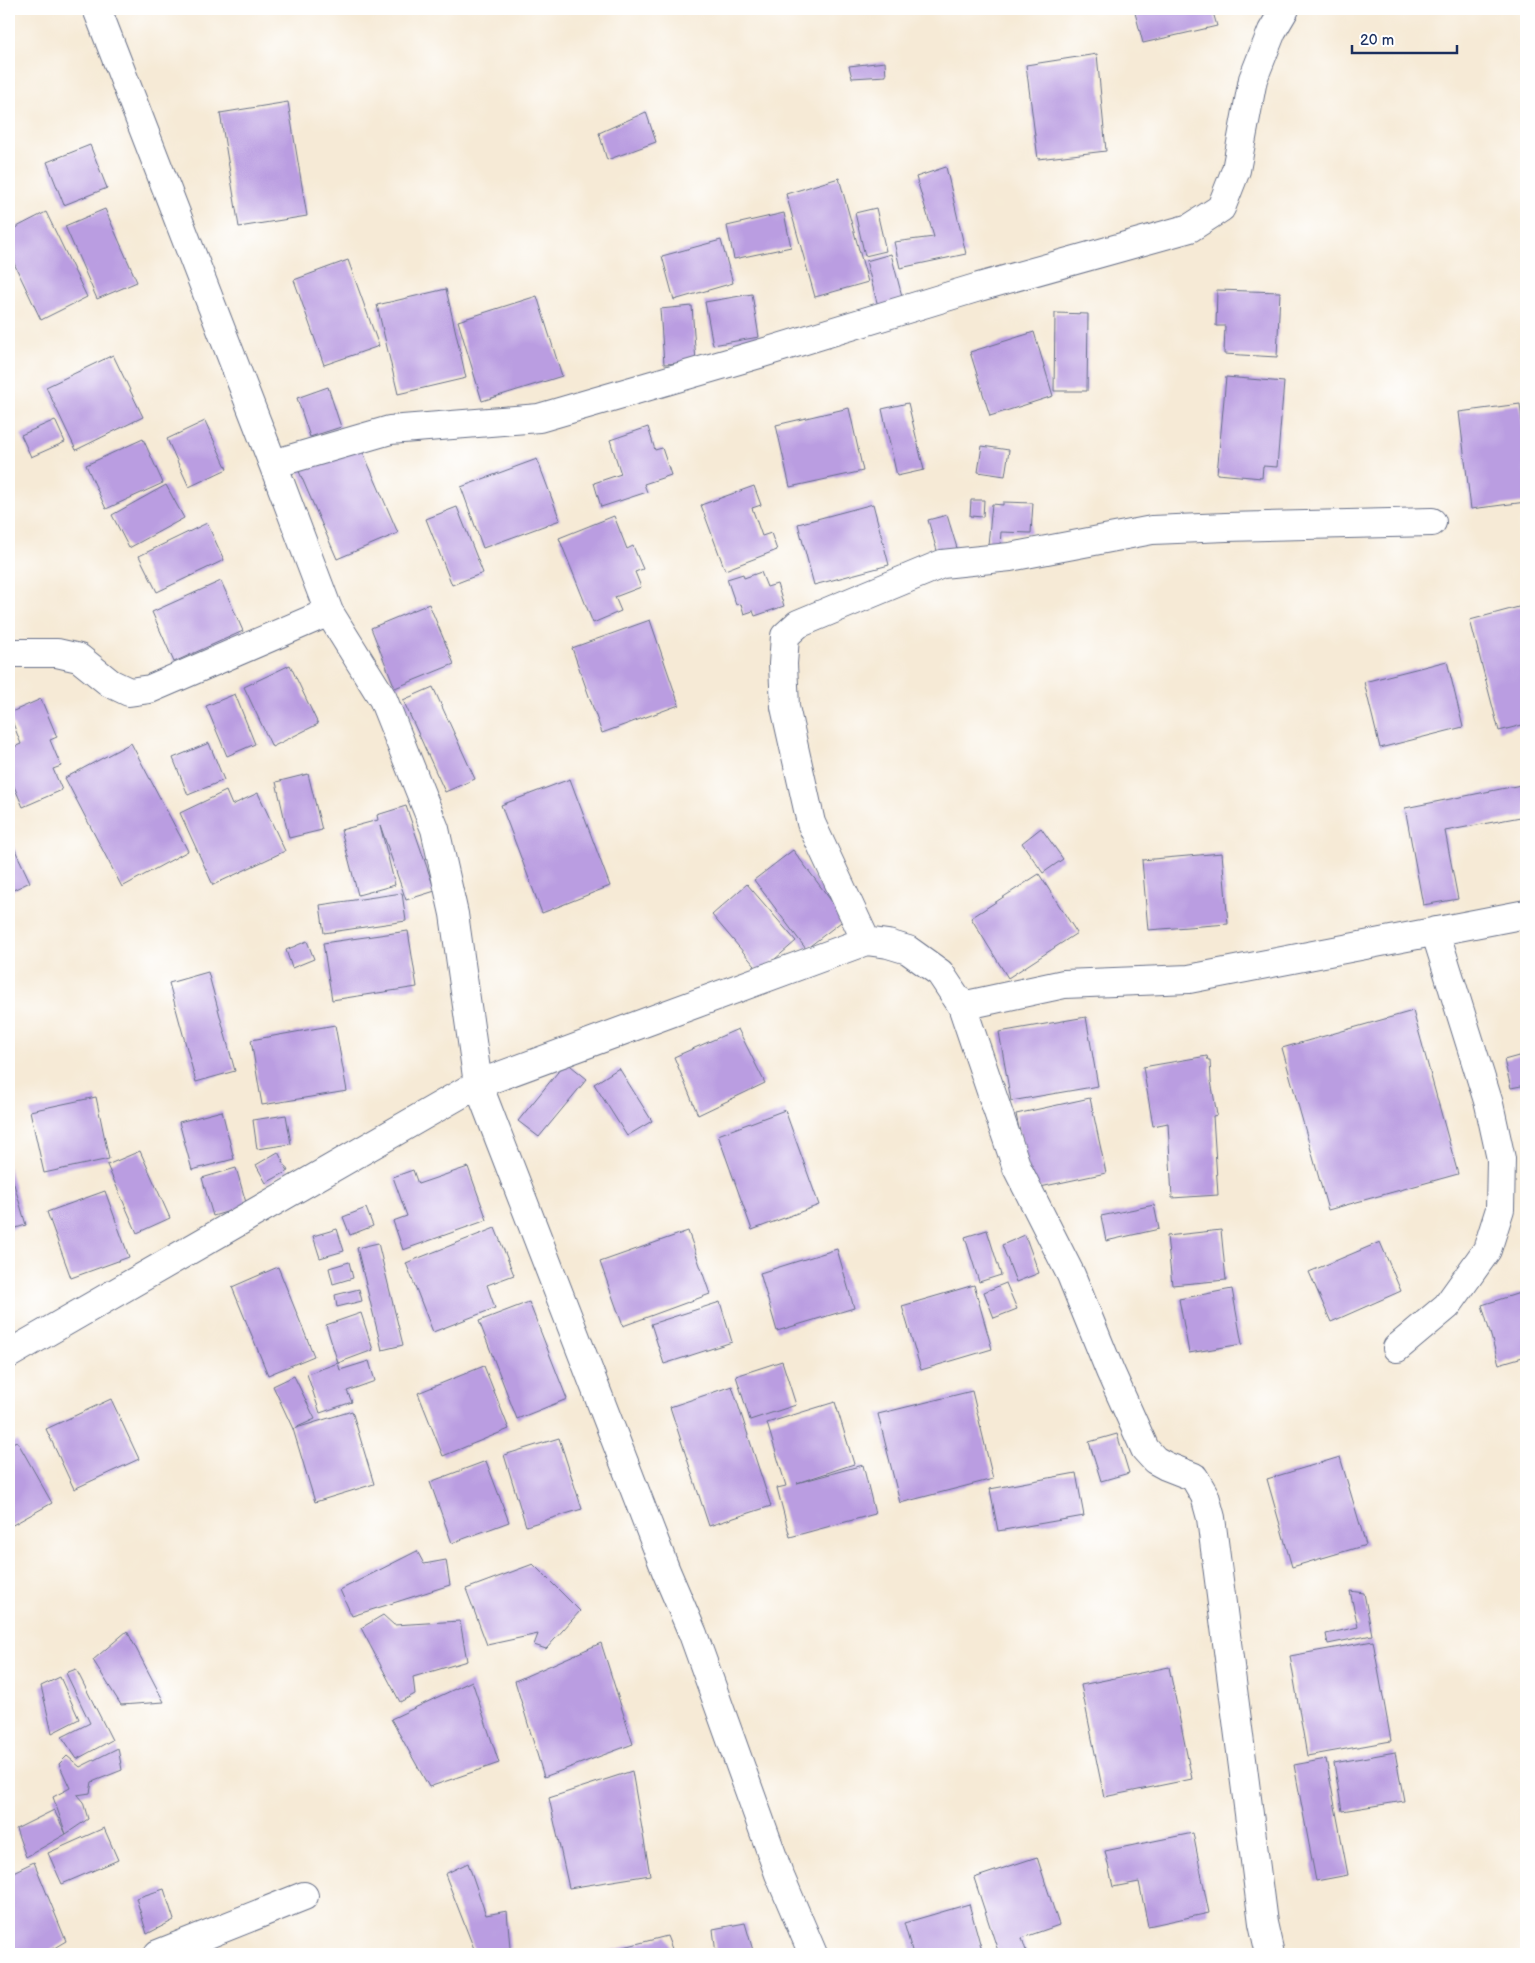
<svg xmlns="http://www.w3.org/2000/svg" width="1535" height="1963" viewBox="0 0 1535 1963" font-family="'Balsamiq Sans',sans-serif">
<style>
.building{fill:#ba9de1}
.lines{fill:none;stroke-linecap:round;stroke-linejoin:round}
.minor-casing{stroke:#687088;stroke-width:30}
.minor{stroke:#fff;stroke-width:28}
</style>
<rect width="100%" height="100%" fill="#fff"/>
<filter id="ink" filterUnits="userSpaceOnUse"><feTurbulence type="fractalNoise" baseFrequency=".02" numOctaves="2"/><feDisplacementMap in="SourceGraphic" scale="10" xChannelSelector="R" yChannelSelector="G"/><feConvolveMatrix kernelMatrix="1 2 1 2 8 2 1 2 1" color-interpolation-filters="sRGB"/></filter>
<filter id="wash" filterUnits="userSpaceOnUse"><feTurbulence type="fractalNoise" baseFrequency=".0096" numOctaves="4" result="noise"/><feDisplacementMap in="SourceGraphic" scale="20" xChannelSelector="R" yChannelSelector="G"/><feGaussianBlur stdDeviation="1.12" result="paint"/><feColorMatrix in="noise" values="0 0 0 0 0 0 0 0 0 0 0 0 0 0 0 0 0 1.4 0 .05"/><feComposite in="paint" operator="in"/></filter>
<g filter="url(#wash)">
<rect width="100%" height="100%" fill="#f6ead6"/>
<g id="blocks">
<path class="building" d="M1134 9H1212L1217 26 1143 43Z
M1097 54 1106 151 1038 159 1026 65Z
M885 62 886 76 852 78 849 66Z
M288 102 307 216 239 227 220 113Z
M646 112 656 142 607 160 599 133Z
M90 145 107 188 64 205 47 162Z
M946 167 966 254 900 268 894 242 934 237 916 177Z
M839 178 868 282 815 297 786 194Z
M876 208 886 251 865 256 855 213Z
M105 209 137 282 97 299 65 226Z
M46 212 87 297 41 320 9 253V231Z
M784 213 791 247 734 259 727 226Z
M721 240 733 283 674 300 662 256Z
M891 254 904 304 879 310 866 261Z
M348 260 379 346 324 365 294 280Z
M446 289 466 378 398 394 377 305Z
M1217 290 1280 292 1277 357 1224 354 1225 326H1216Z
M752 294 759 337 713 345 705 302Z
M537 296 562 376 482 401 458 321Z
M692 306 696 362 664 364 660 309Z
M1055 313 1088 314 1087 391H1054Z
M1034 332 1053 396 990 416 970 352Z
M113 355 143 417 76 450 46 387Z
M1226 377 1284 382 1277 467 1263 466 1262 478 1217 474Z
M328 387 341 427 310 437 297 398Z
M908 403 924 470 897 476 882 409Z
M1520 404 1526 454V502L1471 509 1459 412Z
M849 408 863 471 790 487 776 425Z
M55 420 65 442 31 457 21 435Z
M205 421 227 469 189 487 167 439Z
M648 427 655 450 662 448 671 475 644 484 647 492 601 507 594 483 621 474 610 440Z
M143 439 163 483 106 509 86 465Z
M359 443 398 533 337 559 298 469Z
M982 446 1009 450 1005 476 978 472Z
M537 459 560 520 483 548 461 487Z
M166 485 184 518 129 548 112 515Z
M754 486 761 505 752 508 762 536 771 533 777 550 725 570 701 505Z
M971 500H984L983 517 970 516Z
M1003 502 1033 503 1031 533 1001 532 1000 546 988 545 992 504 1003 505Z
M873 504 889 565 814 585 798 524Z
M457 507 483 573 452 585 426 519Z
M947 515 957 548 938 554 928 520Z
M614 516 627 549 633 546 643 569 635 572 641 587 615 597 621 611 593 623 559 538Z
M207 523 224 560 157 592 139 556Z
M761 572 767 587 777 584 784 606 755 616 753 611 744 614 741 604 736 605 727 579 743 574 744 578Z
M221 581 243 631 174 662 152 612Z
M429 604 454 664 395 688 371 628Z
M1526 605V724L1499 731 1470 620Z
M650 620 679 705 602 733 572 648Z
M1447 661 1463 727 1380 748 1364 682Z
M290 665 318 724 272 747 244 687Z
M433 687 475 779 445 792 403 700Z
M235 694 255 744 227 756 206 706Z
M41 699 57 737 50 740 61 766 53 769 62 790 23 807 9 775V749L21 744 9 713Z
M131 743 188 851 122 887 65 778Z
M209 743 224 780 188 795 173 758Z
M308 774 322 830 289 838 276 782Z
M570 779 610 886 542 913 501 805Z
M1526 784V816L1445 831 1458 899 1423 905 1405 808Z
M226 791 232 805 258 793 285 851 213 885 180 813Z
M406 806 435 891 406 900 380 825 395 885 358 895 341 830 378 820 377 815Z
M1041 828 1063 859 1043 873 1022 843Z
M9 837 30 882 9 892Z
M793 850 845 919 806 949 754 880Z
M1222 853 1228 924 1148 930 1142 860Z
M1039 874 1077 933 1008 978 971 918Z
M747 884 796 941 760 972 712 915Z
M402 893 406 921 324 933 320 905Z
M408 931 417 987 332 1000 323 943Z
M307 941 314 959 292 968 286 950Z
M208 972 235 1071 196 1082 169 983Z
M1413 1011 1458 1174 1328 1210 1282 1048Z
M1086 1017 1098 1086 1011 1101 999 1032Z
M335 1025 347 1091 262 1105 251 1040Z
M738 1029 765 1083 698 1115 674 1057Z
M1526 1054V1085L1511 1088 1504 1060Z
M1207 1056 1208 1060H1210L1211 1081 1217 1115 1213 1116 1218 1195 1172 1198 1168 1123 1153 1126 1143 1067Z
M566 1062 587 1079 539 1137 518 1121Z
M619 1068 652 1121 627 1136 594 1084Z
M96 1097 109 1159 44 1173 30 1111Z
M1090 1098 1106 1173 1031 1189 1016 1114Z
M785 1110 819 1205 752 1230 718 1135Z
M222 1111 234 1159 192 1170 179 1122Z
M286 1115 291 1144 257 1149 253 1120Z
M140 1151 170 1218 137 1233 107 1165Z
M278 1152 288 1171 266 1183 256 1165Z
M9 1167 26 1225 9 1230Z
M468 1167 487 1220 403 1250 393 1221 407 1216 393 1177 413 1170 418 1184Z
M236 1168 247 1206 213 1216 202 1178Z
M105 1191 129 1257 71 1278 47 1212Z
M1154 1205 1159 1229 1106 1241 1101 1216Z
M366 1208 373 1226 350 1235 343 1217Z
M495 1228 514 1275 487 1285 495 1308 433 1332 406 1263Z
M337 1229 344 1251 320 1258 313 1236Z
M987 1230 1001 1275 979 1282 965 1237Z
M1221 1230 1226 1280 1172 1285 1167 1236Z
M688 1231 710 1294 623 1326 600 1262Z
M1025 1235 1039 1273 1016 1282 1002 1245Z
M1380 1242 1401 1291 1331 1322 1309 1272Z
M378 1243 403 1345 382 1350 357 1248Z
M837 1249 854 1308 777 1331 760 1273Z
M349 1262 353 1278 333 1284 329 1268Z
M278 1267 314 1356 268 1375 232 1287Z
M1006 1283 1017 1309 994 1318 984 1292Z
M974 1285 992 1349 921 1370 902 1306Z
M359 1289 362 1301 337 1307 335 1295Z
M1232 1289 1242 1344 1189 1353 1179 1299Z
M1526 1291V1356L1499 1364 1482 1305Z
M529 1302 567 1399 517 1419 479 1321Z
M720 1302 732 1342 664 1364 651 1324Z
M361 1313 373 1350 338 1363 326 1325Z
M369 1361 375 1381 347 1391 352 1402 320 1413 307 1374 338 1363 340 1370Z
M782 1361 796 1405 750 1420 736 1376Z
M484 1366 509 1429 443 1456 418 1393Z
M294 1376 315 1419 293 1429 273 1386Z
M732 1386 771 1506 709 1526 670 1407Z
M972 1391 993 1479 900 1503 878 1414Z
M111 1399 139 1459 74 1489 46 1429Z
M835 1402 854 1464 797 1483 863 1465 875 1514 790 1537 777 1488 786 1486 767 1423Z
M352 1411 374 1484 315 1502 293 1429Z
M1117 1434 1129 1473 1101 1481 1089 1442Z
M559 1438 582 1509 526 1526 504 1455Z
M17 1441 52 1503 9 1527V1444Z
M1340 1457 1366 1545 1292 1567 1267 1479Z
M486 1461 509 1522 452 1543 430 1482Z
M1076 1473 1084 1516 998 1531 990 1489Z
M417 1551 424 1564 446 1560 450 1585 352 1616 340 1590Z
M533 1564 580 1611 546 1649 534 1645 538 1634 487 1645 466 1589Z
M1350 1591 1364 1593 1372 1635 1328 1644 1326 1634 1358 1627Z
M383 1615 394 1625 460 1621 467 1661 413 1677 415 1694 400 1702 361 1628Z
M127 1631 164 1702 121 1705 93 1660Z
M1373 1641 1391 1741 1307 1756 1290 1656Z
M601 1643 633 1744 544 1777 515 1681Z
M1169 1667 1192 1779 1104 1797 1081 1685Z
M76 1669 112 1740 77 1759 62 1737 90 1723 66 1673Z
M60 1677 79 1719 52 1733 41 1686Z
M472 1681 499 1763 429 1787 391 1719Z
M118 1748 122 1770 92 1782 90 1793 77 1795 83 1802 88 1819 66 1834 53 1797 70 1788 59 1764 67 1756 80 1767Z
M1395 1752 1404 1801 1342 1811 1334 1763Z
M1326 1759 1348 1875 1316 1881 1294 1765Z
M632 1771 650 1875 569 1888 549 1798Z
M54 1810 66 1834 26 1857 16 1829Z
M104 1828 118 1860 62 1884 48 1853Z
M1193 1833 1209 1913 1148 1926 1139 1882 1113 1887 1105 1851Z
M1037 1857 1059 1925 1022 1938 1027 1954H999L974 1878Z
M34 1862 66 1941 44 1954H14L9 1940V1874Z
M468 1863 486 1915 507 1911 510 1948 490 1954H476L445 1874Z
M164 1889 174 1920 147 1934 136 1898Z
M969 1904 983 1954H913L904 1923Z
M745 1923 754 1954H716L713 1929Z
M667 1936 674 1954H597Z"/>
</g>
</g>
<g filter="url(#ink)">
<use href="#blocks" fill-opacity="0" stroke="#687088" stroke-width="1"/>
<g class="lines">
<g class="minor-casing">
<path id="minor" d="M97 9 273 464 329 612 383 699 435 829 454 914 478 1084 666 1571 693 1634 779 1874 813 1954
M273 464 390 430 539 418 759 354 979 287 1190 228 1221 208 1236 170 1253 79 1272 31 1285 9
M9 653H57L79 658 110 683 129 692 150 689 329 612
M866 941 811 823 785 707 783 664 785 636 798 624 942 564 1010 557 1152 530 1226 527 1432 522
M962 1006 1064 984 1189 979 1526 914
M1397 1348 1447 1306 1487 1250 1500 1209 1501 1159 1489 1104 1435 931
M9 1354 478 1084 866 941 888 944 908 950 940 973 962 1006 1017 1168 1071 1275 1110 1371 1145 1449 1155 1460 1166 1466 1194 1477 1205 1496 1211 1518 1263 1923 1270 1954
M158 1954 304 1896"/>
</g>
<use href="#minor" class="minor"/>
</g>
</g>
<rect width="1535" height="1963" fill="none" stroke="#fff" stroke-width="30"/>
<path d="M1352 45v8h105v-8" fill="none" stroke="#1b2f5e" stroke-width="2.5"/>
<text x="1360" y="45" font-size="15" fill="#1b2f5e" stroke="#ffffff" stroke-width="4" paint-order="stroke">20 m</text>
</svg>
